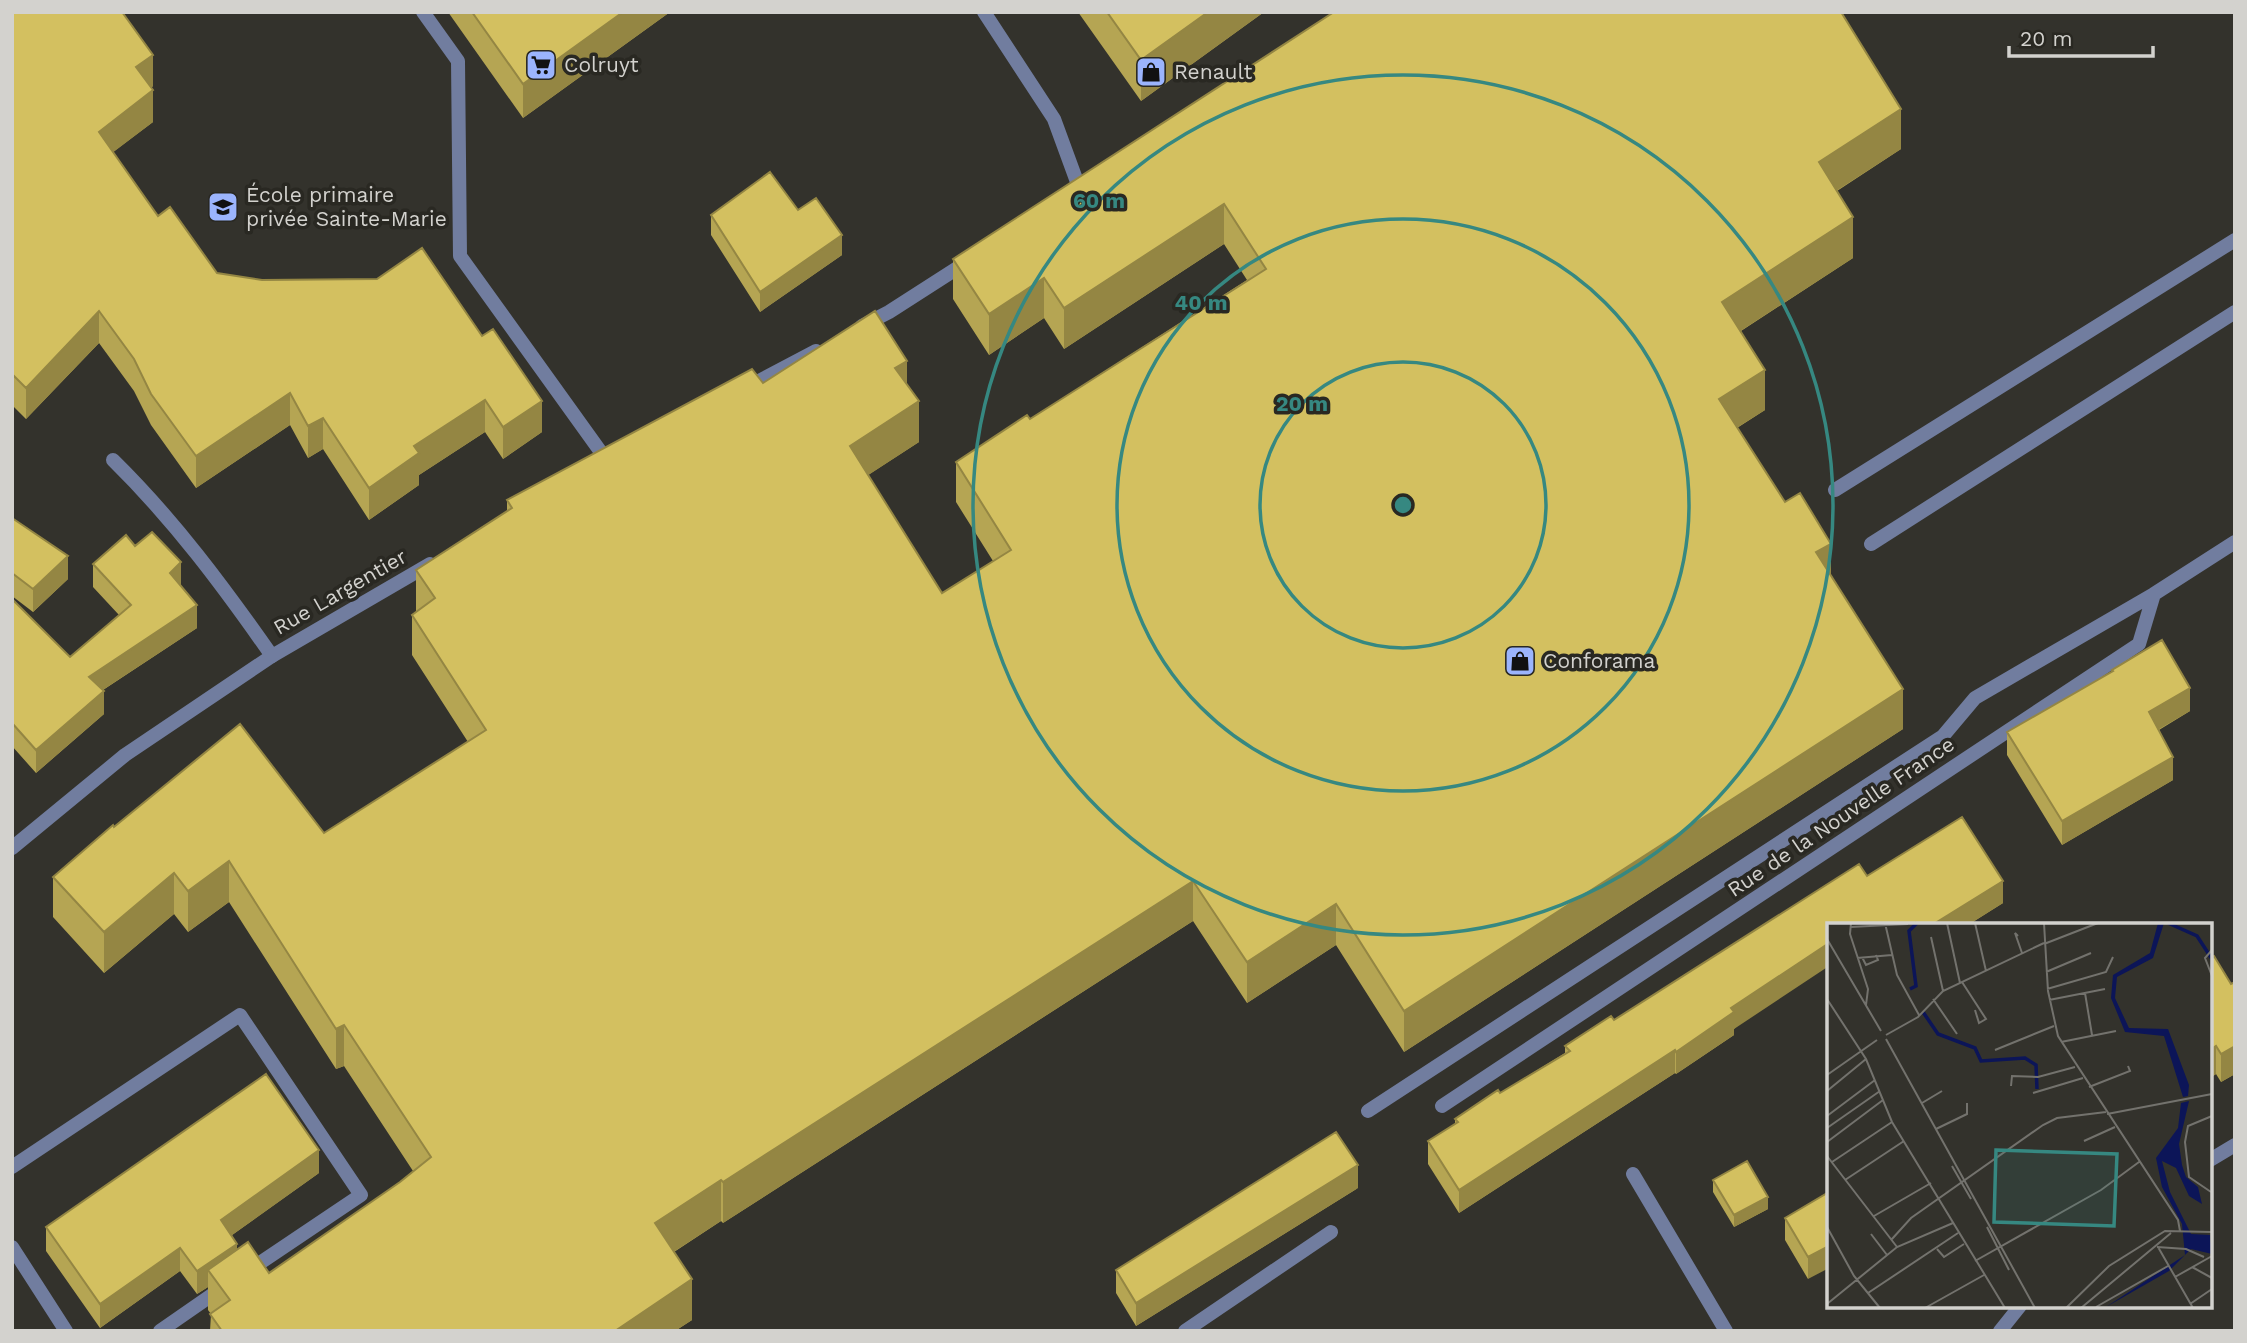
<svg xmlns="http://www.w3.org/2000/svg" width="2247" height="1343" viewBox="0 0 2247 1343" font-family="'Work Sans',sans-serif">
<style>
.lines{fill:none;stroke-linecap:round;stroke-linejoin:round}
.lane{stroke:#717d9f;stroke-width:14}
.street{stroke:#717d9f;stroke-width:14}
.wall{fill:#b5a553}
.shaded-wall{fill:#948643}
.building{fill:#d3c060;stroke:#948643;stroke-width:2}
.ring{fill:none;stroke:#368881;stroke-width:3.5}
.labels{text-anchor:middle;stroke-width:7;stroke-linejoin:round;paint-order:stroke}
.poi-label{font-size:21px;fill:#d3d2ce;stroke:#292822;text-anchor:start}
.street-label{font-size:21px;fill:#d3d2ce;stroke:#292822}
.inset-river{fill:none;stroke:#0c1558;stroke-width:3.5}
.inset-road{fill:none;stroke:#73726d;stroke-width:2}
.view{fill:#368881;fill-opacity:0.15;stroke:#368881;stroke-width:3.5}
.inset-edge{fill:none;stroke:#d3d2ce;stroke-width:3.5}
.centre{fill:#368881;stroke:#292822;stroke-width:3.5}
.ring-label{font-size:21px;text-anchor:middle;font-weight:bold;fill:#368881;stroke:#292822;stroke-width:7;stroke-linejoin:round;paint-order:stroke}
</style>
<rect width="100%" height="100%" fill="#33322c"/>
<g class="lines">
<path class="lane" d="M423 12 458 61 460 256 608 462
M984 12 1054 119 1080 190
M113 460C174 520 223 586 272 656
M1835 490 2235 240
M1871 544 2235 312
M1442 1106 2139 644 2154 594 2235 542
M1368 1111 1943 736 1975 698 2154 594
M12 1167 240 1015 361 1195 248 1271
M1633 1174 1726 1331
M12 1247 66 1331
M160 1331 222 1288
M1185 1331 1331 1232"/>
<path class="street" d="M862 326 889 312 970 260
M744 389 816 351
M12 848 125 755 272 656 430 564
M2210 1160 2235 1145
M2000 1331 2020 1306"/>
</g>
<path class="wall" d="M12 12 153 86 151 88 153 122 113 152 158 216 217 273 262 280 377 279 542 432 503 459 485 432 419 475V485L369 520 323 449 308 458 290 425 196 488 151 425 134 391 99 343 26 419 12 405Z
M448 12H670L523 118Z
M1078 12H1264L1141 101Z
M1334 12 1901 149 1837 191 1853 258 1741 331 1765 410 1737 428 1831 575 1903 729 1404 1052 1336 945 1247 1003 1193 921 723 1223 721 1221 674 1252 692 1320 675 1331H210L211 1314 208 1310V1287L197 1294 180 1271 100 1328 46 1251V1227L319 1173 232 1235 237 1250 269 1273 400 1182 413 1171 344 1066 336 1069 229 902 188 932 174 914 104 973 53 917V877L114 827 324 833 468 742 412 655V615L416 612V570L507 511V500L763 383 907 385 919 442 868 475 942 593 993 561 956 502V462L1030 419 1247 280 1224 244 1064 349 1044 318 989 355 953 299V259Z
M798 210 842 255 760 312 711 235V215Z
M12 518 68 579 33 612 12 596Z
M135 546 181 584 180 585 197 628 103 690 104 714 36 773 12 746V599L70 657 119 615 93 587V564Z
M2112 670 2190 711 2159 730 2173 780 2062 845 2007 755V732L2112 672Z
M1867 876 2003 903 1968 925H1829L1734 1029V1035L1676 1074 1675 1073 1459 1213 1428 1164V1141L1455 1124V1119L1500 1093 1565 1053V1046L1614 1020Z
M2210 958 2231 984 2235 982V1074L2221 1082 2216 1074 2210 1078Z
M1713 1180 1768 1209 1734 1227 1713 1192Z
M1358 1188 1136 1326 1116 1293V1270Z
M1829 1192 1808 1279 1785 1240V1218Z"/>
<path class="shaded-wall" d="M623 12H670L523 118V84Z
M1208 12H1264L1141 101V60Z
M153 55V86L136 99V67Z
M153 90V122L99 163V132Z
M1901 109V149L1819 202V162Z
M1224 204V244L1064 349V308Z
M1853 217V258L1722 343V302Z
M842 235V255L760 312V292Z
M1044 278V318L989 355V314Z
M99 311V343L26 419V388Z
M907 361V401L895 368Z
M1765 370V410L1719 439V399Z
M290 393V425L196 488V456Z
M485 400V432L419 475V485L369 520V488L414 446Z
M542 401V432L503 459V427Z
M919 401V442L850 487V446Z
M323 418V449L308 458V426Z
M1831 544V584L1816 552Z
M68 556V579L33 612V589Z
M181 562V584L170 596V573Z
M197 605V628L89 699V677Z
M2190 688V711L2149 735V712Z
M1903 689V729L1404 1052V1011Z
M104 691V714L36 773V750Z
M2173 757V780L2062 845V821Z
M229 861V902L188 932V891Z
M174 873V914L104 973V932Z
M1193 881V921L723 1223V1182Z
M2003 881V903L1968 925H1932Z
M1336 904V945L1247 1003V962Z
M1829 943V966L1734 1029V1035L1676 1074V1052L1731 1008Z
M344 1025V1066L336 1069V1029Z
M2216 1046V1074L2210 1078V1050Z
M2235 1046V1074L2221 1082V1054Z
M1675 1050V1073L1459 1213V1190Z
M319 1150V1173L221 1243V1220Z
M1358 1165V1188L1136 1326V1303Z
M721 1180V1221L655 1264V1223Z
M1768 1197V1209L1734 1227V1215Z
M237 1244V1267L208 1270V1287L197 1294V1271Z
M1829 1246V1268L1808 1279V1257Z
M180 1248V1271L100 1328V1304Z
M692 1279V1320L675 1331H615Z"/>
<path class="building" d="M12 12H122L153 55 136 67 153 90 99 132 158 216 170 207 217 273 262 280 377 279 422 248 482 336 493 329 542 401 503 427 485 400 414 446 419 453 369 488 323 418 308 426 290 393 196 456 151 394 134 359 99 311 26 388 12 374Z
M472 12H623L523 84Z
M1107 12H1208L1141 60Z
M1334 12H1841L1901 109 1819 162 1853 217 1722 302 1765 370 1719 399 1785 502 1800 493 1831 544 1816 552 1903 689 1404 1011 1336 904 1247 962 1193 881 723 1182 721 1180 655 1223 692 1279 615 1331H222L210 1314 230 1300 208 1270 248 1242 269 1273 400 1182 431 1157 344 1025 336 1029 229 861 188 891 174 873 104 932 53 877 113 825 114 827 240 724 324 833 486 730 412 615 435 598 416 570 512 508 507 500 752 369 763 383 875 311 907 361 895 368 919 401 850 446 942 593 1011 550 956 462 1027 415 1030 419 1266 269 1224 204 1064 308 1044 278 989 314 953 259Z
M770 172 798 210 816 198 842 235 760 292 711 215Z
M12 518 68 556 33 589 12 573Z
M152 532 181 562 170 573 197 605 89 677 104 691 36 750 12 723V599L70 657 131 605 93 564 126 535 135 546Z
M2162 640 2190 688 2149 712 2173 757 2062 821 2007 732 2113 671 2112 670Z
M1962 817 2003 881 1932 925H1829V943L1731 1008 1734 1012 1676 1052 1675 1050 1459 1190 1428 1141 1458 1122 1455 1119 1498 1090 1500 1093 1570 1051 1565 1046 1611 1016 1614 1020 1859 864 1867 876Z
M2214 956 2231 984 2235 982V1046L2221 1054 2216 1046 2210 1050V958Z
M266 1074 319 1150 221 1220 237 1244 197 1271 180 1248 100 1304 46 1227Z
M1336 1132 1358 1165 1136 1303 1116 1270Z
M1747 1161 1768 1197 1734 1215 1713 1180Z
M1829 1192V1246L1808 1257 1785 1218Z"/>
<g class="ring">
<circle cx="1403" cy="505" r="143"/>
<circle cx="1403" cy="505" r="286"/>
<circle cx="1403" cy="505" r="430"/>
</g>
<defs>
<g id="supermarket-square" transform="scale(1.575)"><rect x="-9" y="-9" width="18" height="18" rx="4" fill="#9bb4fd" stroke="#292822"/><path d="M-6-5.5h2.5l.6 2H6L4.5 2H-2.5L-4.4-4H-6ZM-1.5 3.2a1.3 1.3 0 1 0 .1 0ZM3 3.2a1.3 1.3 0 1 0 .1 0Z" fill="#111"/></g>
<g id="shop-square" transform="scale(1.575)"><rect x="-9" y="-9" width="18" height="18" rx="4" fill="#9bb4fd" stroke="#292822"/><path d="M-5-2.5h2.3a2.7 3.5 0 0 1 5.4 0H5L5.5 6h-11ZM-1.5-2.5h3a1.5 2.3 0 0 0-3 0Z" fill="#111"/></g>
<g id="school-square" transform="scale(1.575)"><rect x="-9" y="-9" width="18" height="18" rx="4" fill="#9bb4fd" stroke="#292822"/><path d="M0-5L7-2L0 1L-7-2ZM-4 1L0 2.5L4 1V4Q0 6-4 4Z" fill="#111"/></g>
</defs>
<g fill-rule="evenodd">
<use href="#supermarket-square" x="541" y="65"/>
<use href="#shop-square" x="1151" y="72"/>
<use href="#school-square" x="223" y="207"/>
<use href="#shop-square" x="1520" y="661"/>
</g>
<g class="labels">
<g class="poi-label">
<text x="564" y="72">Colruyt</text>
<text x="1174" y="79">Renault</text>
<text x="246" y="202">École primaire<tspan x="246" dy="24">privée Sainte-Marie</tspan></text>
<text x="1543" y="668">Conforama</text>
</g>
<g class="street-label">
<text transform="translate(340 592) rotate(-30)" y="7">Rue Largentier</text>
<text transform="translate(1841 817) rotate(-34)" y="7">Rue de la Nouvelle France</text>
</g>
</g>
<g transform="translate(1827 923)">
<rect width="385" height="385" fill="#33322c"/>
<path d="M331 0H337L326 35 290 54 288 75 302 105 341 106 362 162 361 173 356 174 337 113 298 109 284 75 286 52 323 30ZM362 178 352 221 355 242 359 254 371 264 375 281 362 273 349 245 335 238 343 269 364 311 383 312 385 331 364 326 342 348 279 384 358 332 355 301 335 264 329 235 351 205 354 180Z" fill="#0c1558"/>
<path class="inset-river" d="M341 0 370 13 385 36M83 66 89 63 82 8 90 0M96 89 111 111 148 125 154 138 198 135 209 142 210 166"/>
<path class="inset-road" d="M24 0 23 11 41 66 39 82M58 0 70 52 92 92M120 0 133 60M148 0 159 48M217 0 221 68 231 113 351 297 353 308M24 4 81 1M191 13 188 10 195 30M104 14 116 68M0 16 54 108M217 21 271 0M385 27 378 35 385 53M35 34 39 42 51 37 49 32M30 35 65 32M219 49 264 30M135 59 159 96 152 100 148 87M220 66 279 49 286 34M258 70 265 112M0 76 39 136 65 199 178 385M106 76 130 111M222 77 278 66M59 112 91 94 116 68 217 20M59 116 208 385M234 119 289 108M168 127 227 103M0 152 50 117M184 163 185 153 211 154 248 144M262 164 303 148 301 143M0 168 39 136M206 170 256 155M95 180 115 168M280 191 385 171M0 193 48 157M0 205 53 168M109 206 140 191V180M257 218 288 204M0 219 56 177M0 233 70 324M5 239 65 199M125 243 144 276M18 257 77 218M384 269 362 254 358 219 361 203 385 193M47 293 104 260M0 304 27 353 53 385M160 304 182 347M44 311 60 332M65 316 84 295 216 202 230 195 279 189M330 324 359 326 377 334M331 324 366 385M110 326 117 334 137 321M148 338 274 267 312 239M365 344 385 355M348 354 385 333M41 370 131 310M0 381 70 324 126 300M363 381 385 366M269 384 341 343M98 385 157 352M239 385 282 343 338 308 385 309M254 385 344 310"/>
<path class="view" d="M169 227 290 231 287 303 167 299Z"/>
<rect width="385" height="385" class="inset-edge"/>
</g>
<circle cx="1403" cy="505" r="10" class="centre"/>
<g class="ring-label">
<text x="1099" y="208">60 m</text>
<text x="1201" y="310">40 m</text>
<text x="1302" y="411">20 m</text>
</g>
<rect width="2247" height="1343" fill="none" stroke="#d3d2ce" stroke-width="28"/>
<path d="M2009 46v10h144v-10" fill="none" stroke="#d3d2ce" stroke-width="3.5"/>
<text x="2020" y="46" font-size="21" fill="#d3d2ce" stroke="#292822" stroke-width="5" paint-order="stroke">20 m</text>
</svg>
